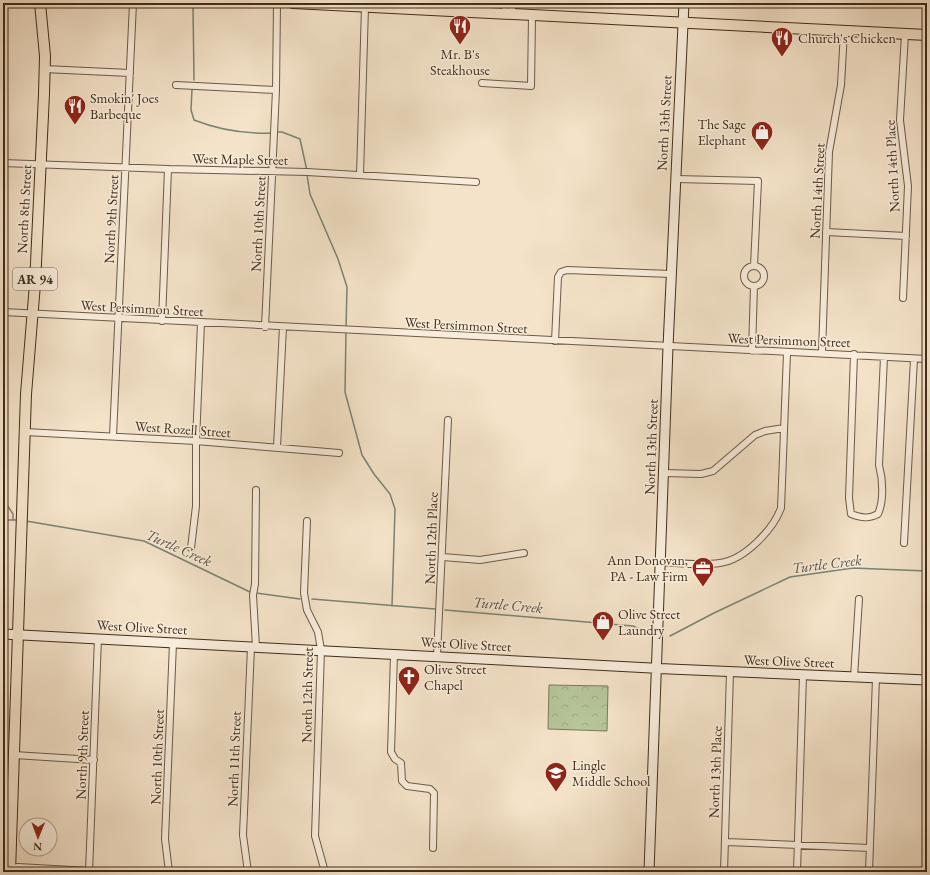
<svg xmlns="http://www.w3.org/2000/svg" width="930" height="875" viewBox="0 0 930 875" font-family="'EB Garamond',serif">
<style>
.forest{fill:url(#forest-crowns);stroke:#7c785a}
.lines{fill:none;stroke-linecap:round;stroke-linejoin:round}
.stream{stroke:#788475;stroke-width:1.5}
.street-casing{stroke:#6e5a45;stroke-width:8}
.secondary-casing{stroke:#422c19;stroke-width:11}
.primary-casing{stroke:#422c19;stroke-width:12}
.street{stroke:#f8eddc;stroke-width:6}
.secondary{stroke:#f8eddc;stroke-width:9}
.primary{stroke:#f4e3c9;stroke-width:10}
.labels{text-anchor:middle;stroke-width:3;stroke-linejoin:round;paint-order:stroke}
.shield{fill:#f8eddc;stroke:#796654;stroke-width:1}
.shield-label{font-size:13px;font-weight:bold;fill:#422c19}
.poi-label{font-size:14px;fill:#422c19;stroke:#f8eddc;text-anchor:start}
.street-label{font-size:14px;fill:#422c19;stroke:#f8eddc}
.water-label{font-size:15px;font-style:italic;fill:#585040;stroke:#f8eddc}
</style>
<defs>
<pattern id="forest-crowns" width="20" height="18" patternUnits="userSpaceOnUse"><rect width="20" height="18" fill="#b6c59a"/><path d="M2 6a3 3 0 1 1 6 0M12 15a3 3 0 1 1 6 0" fill="none" stroke="#9ea984"/></pattern>
</defs>
<rect width="100%" height="100%" fill="#f4e3c9"/>
<filter id="stains"><feTurbulence type="fractalNoise" baseFrequency=".005" numOctaves="4"/><feColorMatrix values="0 0 0 0 .2 0 0 0 0 .09 0 0 0 0 .02 0 0 0 .5 -.17"/></filter>
<radialGradient id="worn" r=".72"><stop offset=".6" stop-color="#630" stop-opacity="0"/><stop offset="1" stop-color="#630" stop-opacity=".3"/></radialGradient>
<path class="forest" d="M549 685 608 686 607 731 548 729Z"/>
<g class="lines">
<path class="stream" d="M193 7 194 80
M192 89 191 110 194 120C219 130 246 134 273 133
M276 132H282L300 139 307 171
M307 175 310 194 338 259 347 287 346 328
M346 331 345 392 362 455 374 474 390 494 395 509 392 606
M3 499 13 514V520
M3 520H17
M26 521 144 541 250 592
M256 593 300 599
M312 599 435 609
M445 610 633 626 641 630
M670 636 714 613 790 577 853 568 927 571"/>
<g class="street-casing">
<path id="street" d="M505 15 506 3
M512 15V3
M44 69 130 73
M482 83 531 86 532 16
M176 85 276 90
M3 163 168 169 307 172 476 182
M360 175 365 7
M676 179 758 181 754 266
M826 232 906 236
M744 276a10 10 0 1 1 20 0a10 10 0 1 1-20 0Z
M903 298 908 186 900 120 905 34
M3 312 927 359
M162 321 168 169
M265 327 276 90 277 3
M555 341 558 277 561 272 567 270 671 274
M752 351 754 286
M822 352 829 152 841 85 844 31
M854 354 849 498 851 514C861 518 869 519 878 514 884 500 883 480 879 465L884 357
M25 432 196 441 339 453
M113 436 133 3
M277 447 283 327
M664 473 701 474 713 471 755 435 765 431 784 428
M307 521 304 593 307 610 318 632 321 650 315 836 325 872
M904 543 914 359
M191 548 196 506V441L201 323
M443 557 480 560 524 553
M661 562C680 563 701 566 720 563 744 560 773 530 781 508L787 353
M256 647 253 595 255 584 256 490
M394 654 391 752 395 759 401 763 402 781 407 786 430 789 434 793 433 848
M437 656 448 420
M854 677 859 599
M14 755 94 760
M726 842 870 848
M3 870 18 867 108 872
M89 872 98 638
M169 872 165 839 173 643
M248 872 243 835 251 647
M724 872 730 672
M797 872 803 675
M869 872 876 678"/>
</g>
<g class="secondary-casing">
<path id="secondary" d="M3 634 670 669 927 680
M649 872 668 347 684 3"/>
</g>
<g class="primary-casing">
<path id="primary" d="M293 3 927 35
M10 872 26 394 35 284 44 94 45 56 40 3"/>
</g>
<use href="#street" class="street"/>
<use href="#secondary" class="secondary"/>
<use href="#primary" class="primary"/>
</g>
<defs>
<g id="restaurant-pin" transform="scale(1.15)"><path d="M0 17L-7.5 6A9.5 9.5 0 1 1 7.5 6Z" fill="#8f2418" stroke="#f8eddc"/><path d="M-5-6h1v4h1v-4h1v4h1v-4h1v5L-1.5 .5V6h-2V.5L-5-1ZM5-6V6H3V1.5H1.5Q1.5-4 5-6Z" fill="#fff"/></g>
<g id="shop-pin" transform="scale(1.15)"><path d="M0 17L-7.5 6A9.5 9.5 0 1 1 7.5 6Z" fill="#8f2418" stroke="#f8eddc"/><path d="M-5-2.5h2.3a2.7 3.5 0 0 1 5.4 0H5L5.5 6h-11ZM-1.5-2.5h3a1.5 2.3 0 0 0-3 0Z" fill="#fff"/></g>
<g id="office-pin" transform="scale(1.15)"><path d="M0 17L-7.5 6A9.5 9.5 0 1 1 7.5 6Z" fill="#8f2418" stroke="#f8eddc"/><path d="M-6-3h4V-5.5h4V-3h4V5H-6ZM-1-4.5V-3h2v-1.5ZM-6 0V1H6V0Z" fill="#fff"/></g>
<g id="church-pin" transform="scale(1.15)"><path d="M0 17L-7.5 6A9.5 9.5 0 1 1 7.5 6Z" fill="#8f2418" stroke="#f8eddc"/><path d="M-1.2-6h2.4v3.5h3.3v2.4h-3.3V6h-2.4V-.1h-3.3v-2.4h3.3Z" fill="#fff"/></g>
<g id="school-pin" transform="scale(1.15)"><path d="M0 17L-7.5 6A9.5 9.5 0 1 1 7.5 6Z" fill="#8f2418" stroke="#f8eddc"/><path d="M0-5L7-2L0 1L-7-2ZM-4 1L0 2.5L4 1V4Q0 6-4 4Z" fill="#fff"/></g>
</defs>
<g fill-rule="evenodd">
<use href="#restaurant-pin" x="460" y="26"/>
<use href="#restaurant-pin" x="782" y="38"/>
<use href="#restaurant-pin" x="75" y="106"/>
<use href="#shop-pin" x="762" y="132"/>
<use href="#office-pin" x="703" y="568"/>
<use href="#shop-pin" x="603" y="622"/>
<use href="#church-pin" x="409" y="677"/>
<use href="#school-pin" x="556" y="773"/>
</g>
<g class="labels">
<rect class="shield" x="13" y="268" width="44" height="22" rx="3"/>
<g class="shield-label">
<text x="35" y="284">AR 94</text>
</g>
<g class="poi-label">
<text x="798" y="43">Church's Chicken</text>
<text x="460" y="59" text-anchor="middle">Mr. B's<tspan x="460" dy="16">Steakhouse</tspan></text>
<text x="90" y="103">Smokin' Joes<tspan x="90" dy="16">Barbeque</tspan></text>
<text x="746" y="129" text-anchor="end">The Sage<tspan x="746" dy="16">Elephant</tspan></text>
<text x="688" y="565" text-anchor="end">Ann Donovan,<tspan x="688" dy="16">PA - Law Firm</tspan></text>
<text x="618" y="619">Olive Street<tspan x="618" dy="16">Laundry</tspan></text>
<text x="424" y="674">Olive Street<tspan x="424" dy="16">Chapel</tspan></text>
<text x="572" y="770">Lingle<tspan x="572" dy="16">Middle School</tspan></text>
</g>
<g class="street-label">
<text transform="translate(664 123) rotate(-87)" y="5">North 13th Street</text>
<text transform="translate(240 159) rotate(1)" y="5">West Maple Street</text>
<text transform="translate(892 166) rotate(-93)" y="5">North 14th Place</text>
<text transform="translate(817 191) rotate(-87)" y="5">North 14th Street</text>
<text transform="translate(24 209) rotate(-87)" y="5">North 8th Street</text>
<text transform="translate(111 219) rotate(-87)" y="5">North 9th Street</text>
<text transform="translate(258 224) rotate(-87)" y="5">North 10th Street</text>
<text transform="translate(142 308) rotate(3)" y="5">West Persimmon Street</text>
<text transform="translate(466 325) rotate(3)" y="5">West Persimmon Street</text>
<text transform="translate(789 340) rotate(2)" y="5">West Persimmon Street</text>
<text transform="translate(183 429) rotate(4)" y="5">West Rozell Street</text>
<text transform="translate(651 447) rotate(-88)" y="5">North 13th Street</text>
<text transform="translate(431 538) rotate(-88)" y="5">North 12th Place</text>
<text transform="translate(142 627) rotate(3)" y="5">West Olive Street</text>
<text transform="translate(466 644) rotate(3)" y="5">West Olive Street</text>
<text transform="translate(789 661) rotate(2)" y="5">West Olive Street</text>
<text transform="translate(307 695) rotate(-89)" y="5">North 12th Street</text>
<text transform="translate(82 755) rotate(-88)" y="5">North 9th Street</text>
<text transform="translate(157 757) rotate(-88)" y="5">North 10th Street</text>
<text transform="translate(234 759) rotate(-88)" y="5">North 11th Street</text>
<text transform="translate(715 772) rotate(-88)" y="5">North 13th Place</text>
</g>
<g class="water-label">
<text transform="translate(179 548) rotate(24)" y="5">Turtle Creek</text>
<text transform="translate(827 564) rotate(-7)" y="5">Turtle Creek</text>
<text transform="translate(508 605) rotate(5)" y="5">Turtle Creek</text>
</g>
</g>
<rect width="930" height="875" fill="none" stroke="#f4e3c9" stroke-width="16"/>
<rect x="4" y="4" width="922" height="867" fill="none" stroke="#422c19" stroke-width="2"/>
<rect x="8" y="8" width="914" height="859" fill="none" stroke="#422c19"/>
<g transform="translate(38 837) rotate(181)"><circle r="19" fill="#f8eddc" stroke="#afa08e"/>
<path d="M0-3L7 15L0 10L-7 15Z" fill="#8f2418"/>
<text y="-6" font-size="11" font-weight="bold" text-anchor="middle" fill="#422c19">N</text>
</g>
<rect width="100%" height="100%" filter="url(#stains)"/>
<rect width="100%" height="100%" fill="url(#worn)"/>
</svg>
